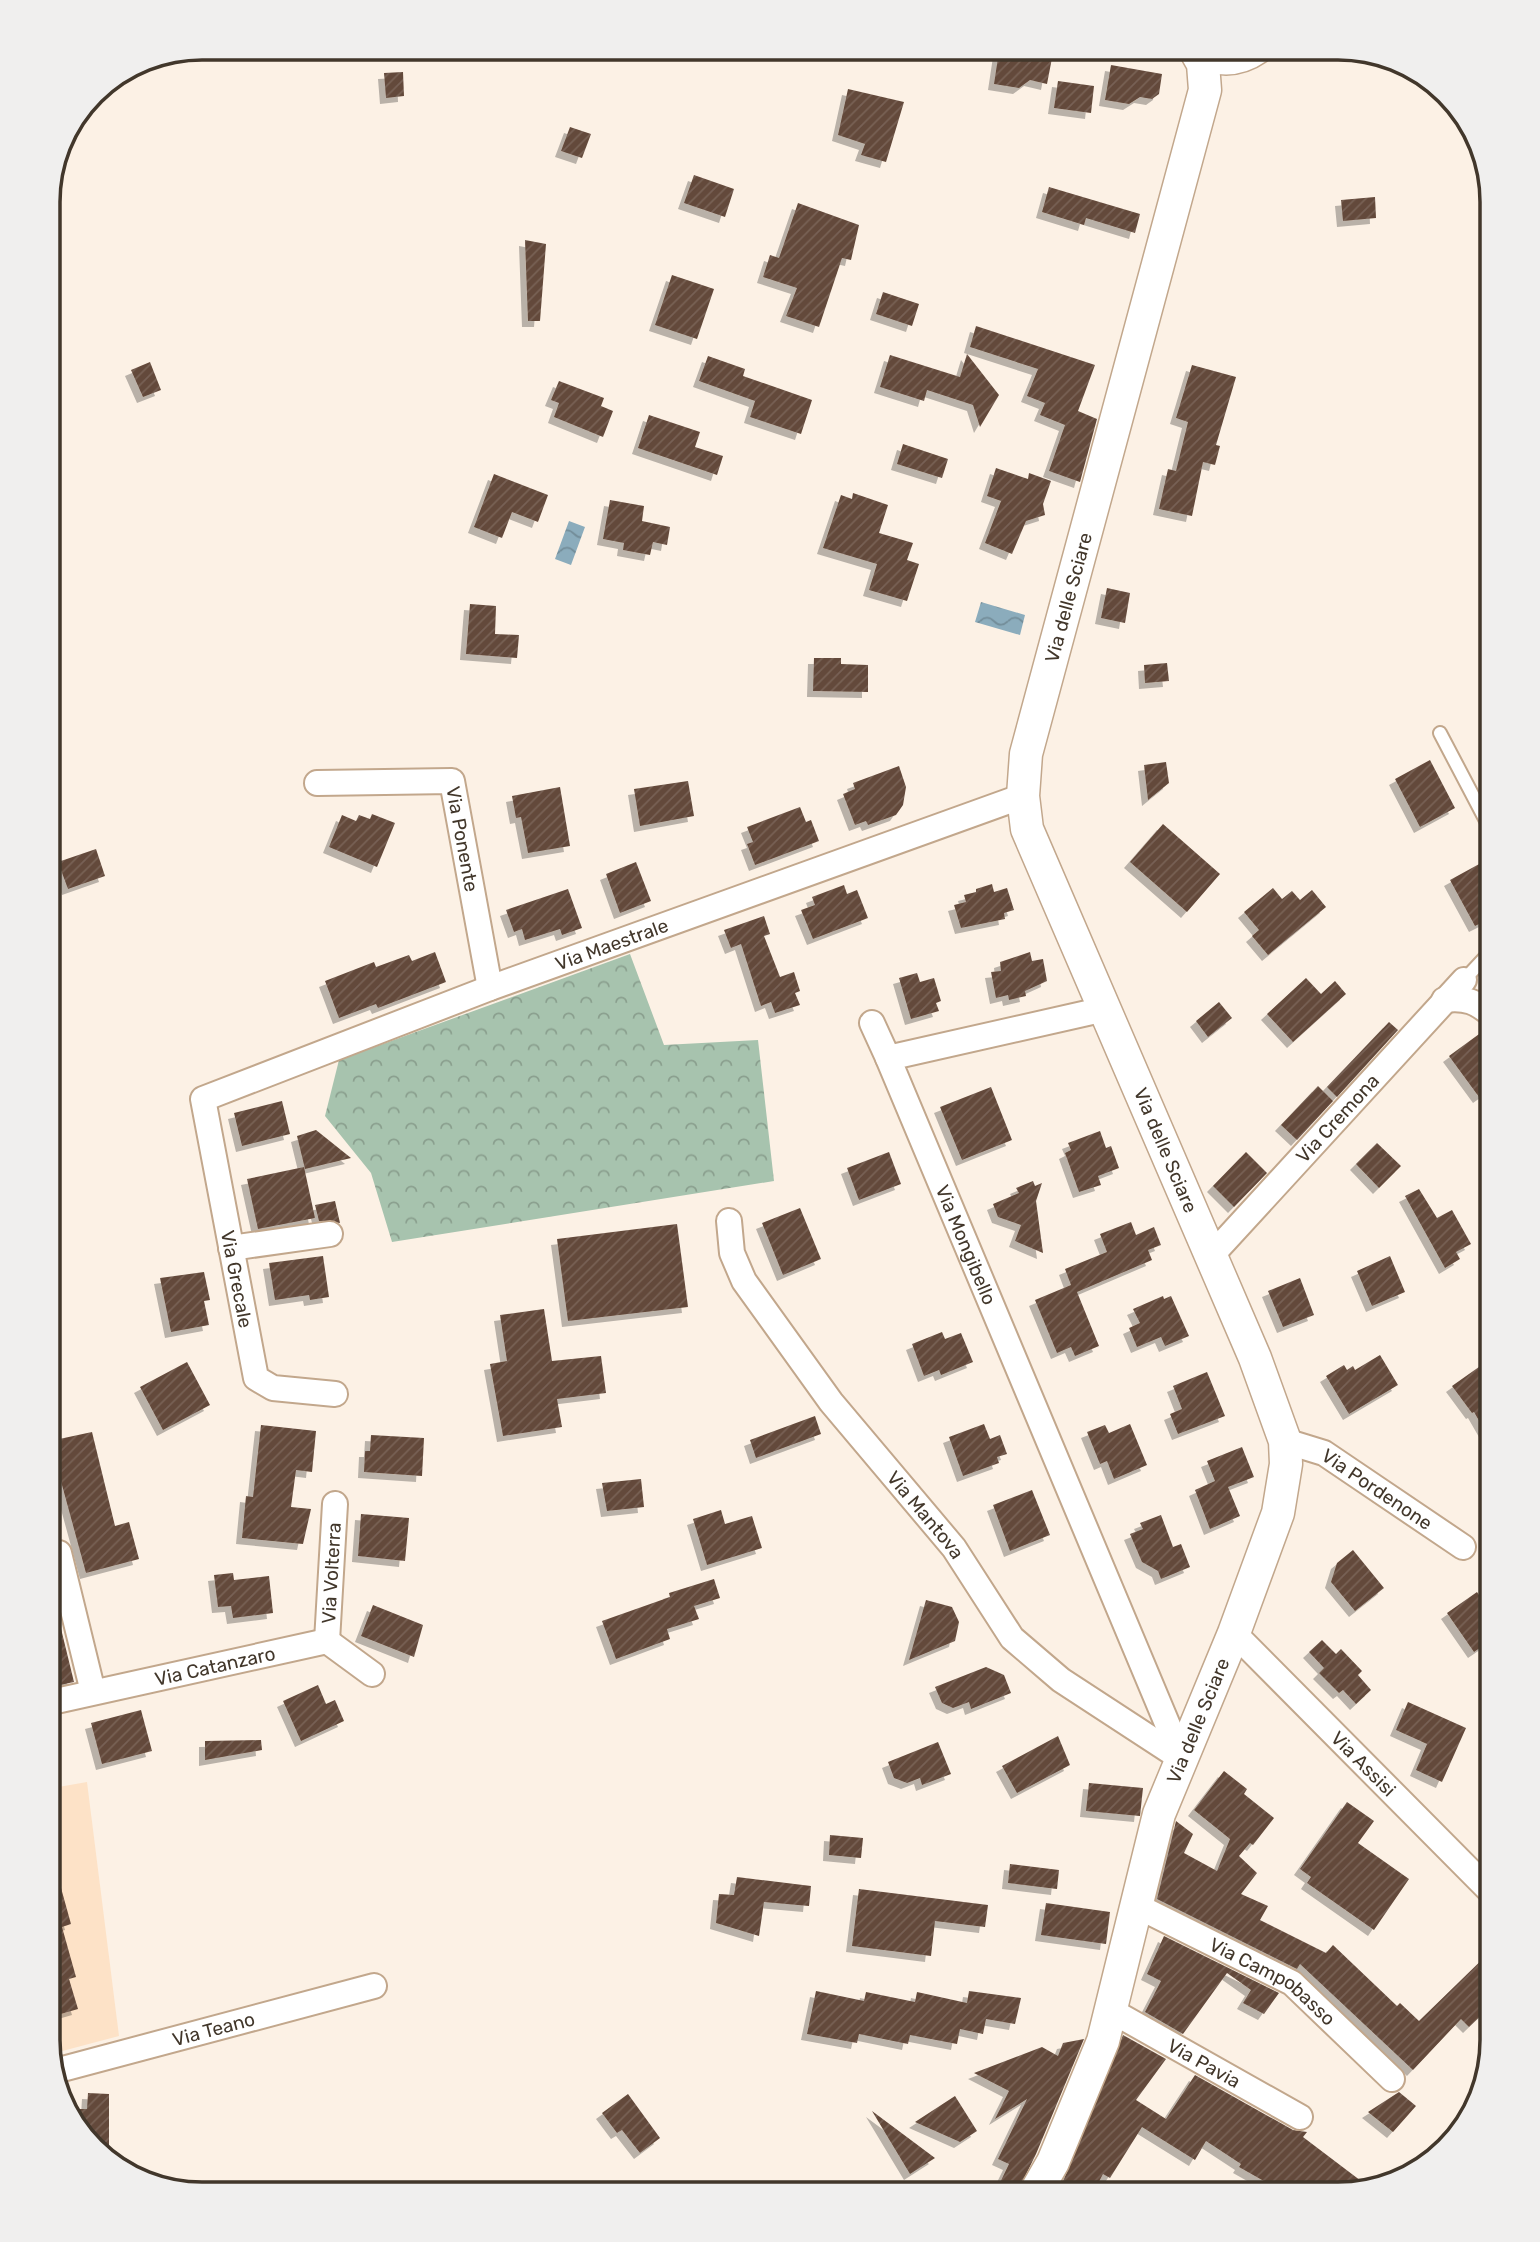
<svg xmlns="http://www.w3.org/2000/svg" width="1540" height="2242" viewBox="0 0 1540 2242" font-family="Rubik,sans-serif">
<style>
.built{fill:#fde2c7}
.forest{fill:url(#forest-crowns)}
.water{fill:url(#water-waves)}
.building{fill:url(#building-hatch);filter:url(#shadow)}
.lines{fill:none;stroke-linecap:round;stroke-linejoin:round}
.service-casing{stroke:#c2a78c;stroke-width:16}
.minor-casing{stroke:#c2a78c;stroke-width:28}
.tertiary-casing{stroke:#c2a78c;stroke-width:35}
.service{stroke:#fff;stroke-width:12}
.minor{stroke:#fff;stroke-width:24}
.tertiary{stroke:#fff;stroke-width:32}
.labels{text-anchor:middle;stroke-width:7;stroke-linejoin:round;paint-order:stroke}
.street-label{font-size:19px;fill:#42372b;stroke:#fff}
.rim{fill:none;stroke:#42372b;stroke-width:3.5}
</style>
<defs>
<pattern id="forest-crowns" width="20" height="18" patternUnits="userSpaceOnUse" patternTransform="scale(1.75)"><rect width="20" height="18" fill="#a7c3ae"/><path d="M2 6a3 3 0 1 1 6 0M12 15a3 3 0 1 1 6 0" fill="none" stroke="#8a9f8e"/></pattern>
<pattern id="water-waves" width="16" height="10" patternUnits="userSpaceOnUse" patternTransform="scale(1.75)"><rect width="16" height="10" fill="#8bacbc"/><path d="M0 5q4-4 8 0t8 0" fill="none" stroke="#738d99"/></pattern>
<pattern id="building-hatch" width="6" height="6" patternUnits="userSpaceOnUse" patternTransform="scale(1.75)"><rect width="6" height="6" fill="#63493a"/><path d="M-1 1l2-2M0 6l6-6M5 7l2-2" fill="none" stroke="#776155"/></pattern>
<filter id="shadow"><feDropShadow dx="-6" dy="6" stdDeviation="0" flood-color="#0004"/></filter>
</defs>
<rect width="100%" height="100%" fill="#fcf1e5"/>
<path class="built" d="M87 1782 119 2036 51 2054 47 2040V1789Z"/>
<path class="forest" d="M630 954 664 1045 758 1040 774 1181 392 1242 371 1173 325 1116 339 1060Z"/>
<path class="water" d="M569 521 585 527 571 565 555 559Z
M981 602 1025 615 1020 635 975 622Z"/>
<path class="building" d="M999 51 1052 58 1047 84 1030 80 1019 88 994 84Z
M1111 65 1162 74 1159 94 1152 99 1140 97 1129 104 1105 100Z
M403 72 404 96 386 98 384 73Z
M1058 81 1094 86 1091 113 1054 108Z
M848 89 904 102 886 162 861 155 865 144 838 135Z
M570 127 591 134 582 158 561 151Z
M694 175 734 189 725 217 684 203Z
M1049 187 1140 214 1135 233 1086 218 1084 225 1042 212Z
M1375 197 1376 218 1343 221 1341 200Z
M798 203 859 225 851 260 842 258 819 327 786 316 797 288 763 277 770 255 779 258Z
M525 240 546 244 540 321H528Z
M672 275 714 289 697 339 655 325Z
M883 292 919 304 912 326 876 314Z
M976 326 1095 365 1078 411 1097 419 1080 482 1049 471 1065 425 1040 415 1045 403 1027 396 1038 369 970 347Z
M967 354 999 395 980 427 973 405 927 390 924 401 880 387 890 355 960 377Z
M708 356 745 369 743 376 812 400 801 434 750 417 755 401 699 381Z
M150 362 161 390 143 397 131 370Z
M1192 365 1236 377 1216 445 1220 446 1215 465 1203 462 1192 516 1159 509 1168 469 1176 471 1188 422 1176 418Z
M559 381 604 398 601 406 613 411 603 437 554 417 559 403 551 400Z
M649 415 700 432 695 447 723 456 717 475 638 448Z
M903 444 948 459 942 478 897 464Z
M996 468 1028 479 1029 473 1051 481 1043 504 1045 515 1026 521 1012 554 985 543 1001 501 987 496Z
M494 474 548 495 538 522 512 512 502 538 474 527Z
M853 493 888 505 879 533 913 543 907 560 919 564 907 601 869 590 877 564 823 548 841 495 852 499Z
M610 500 644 506 642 521 670 527 667 545 653 542 650 555 623 550 624 543 603 539Z
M1107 588 1130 593 1125 623 1101 618Z
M470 604 496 606 495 634 519 635 517 658 466 654Z
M814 658H841V664L868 665V692L813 691Z
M1167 663 1169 681 1145 683 1144 665Z
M1430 760 1455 808 1420 827 1395 779Z
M1166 762 1169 783 1148 800 1144 765Z
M899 766 906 787 903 805 896 815 868 825 866 821 855 825 843 794 855 789 853 783Z
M688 781 694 816 640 826 634 789Z
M560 787 570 846 528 853 521 817 516 818 512 796Z
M800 807 806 822 811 820 819 841 755 865 747 844 753 842 747 827Z
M372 814 395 823 377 867 329 847 342 815 356 821 359 815 370 819Z
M1163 824 1220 874 1187 912 1130 862Z
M96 849 105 876 68 889 58 862Z
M636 862 651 901 620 913 606 874Z
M1481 863 1493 884V917L1475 926 1450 880Z
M992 884 994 892 1007 888 1014 910 1004 913 1005 919 961 928 954 905 966 902 964 895 976 892V889Z
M844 885 847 894 857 890 868 918 813 939 801 910 815 905 812 897Z
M1273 888 1282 899 1292 891 1300 900 1312 890 1326 907 1268 955 1252 936 1259 930 1244 912Z
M568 889 582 928 562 935 560 929 525 940 522 929 514 932 506 910Z
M764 916 770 934 764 936 780 977 794 972 800 991 795 993 800 1005 775 1013 771 1002 761 1006 741 944 731 948 724 930Z
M435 952 446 982 378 1008 376 1004 339 1018 325 981 374 962 376 967 409 955 412 961Z
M1030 952 1032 961 1043 959 1047 981 1025 991 1026 996 1009 1000 1008 995 996 998 991 972 1001 971 1000 962Z
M917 973 920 982 934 978 941 1001 936 1003 939 1011 911 1019 899 978Z
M1306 978 1321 994 1335 981 1346 994 1293 1042 1267 1014Z
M1219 1002 1232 1018 1208 1037 1196 1021Z
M1389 1022 1398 1030 1337 1097 1327 1087Z
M1486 1029 1493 1031V1087L1479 1097 1449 1056Z
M1318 1086 1333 1101 1297 1140 1281 1125Z
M991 1087 1012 1140 962 1160 940 1107Z
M282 1101 290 1134 242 1146 234 1113Z
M316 1130 351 1158 305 1169 297 1136Z
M1100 1131 1106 1148 1111 1146 1119 1168 1098 1176 1101 1185 1079 1192 1065 1153 1071 1150 1068 1143Z
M1377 1143 1401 1166 1379 1188 1356 1164Z
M889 1152 901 1184 859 1200 847 1168Z
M1246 1152 1267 1173 1234 1207 1213 1186Z
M304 1167 315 1218 258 1229 247 1179Z
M1033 1181 1035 1186 1042 1183 1036 1201 1043 1253 1015 1241 1021 1225 998 1217 993 1204 1019 1193 1016 1188Z
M1419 1189 1437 1218 1452 1210 1471 1244 1456 1252 1460 1259 1445 1268 1405 1196Z
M335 1201 340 1223 319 1221 315 1205Z
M800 1208 821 1259 783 1275 762 1223Z
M1131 1222 1136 1235 1154 1227 1161 1245 1148 1250 1152 1260 1077 1292 1099 1346 1075 1356 1071 1347 1057 1353 1035 1300 1071 1285 1065 1269 1107 1252 1100 1234Z
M677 1224 688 1307 568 1321 557 1239Z
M323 1256 329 1297 310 1300 309 1295 275 1300 269 1263Z
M1390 1256 1405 1292 1372 1306 1357 1271Z
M204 1272 210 1300 204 1301 209 1325 171 1332 160 1278Z
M1300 1278 1314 1315 1283 1327 1268 1291Z
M1163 1296 1164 1299 1171 1296 1189 1336 1165 1346 1161 1337 1137 1347 1129 1328 1140 1323 1133 1309Z
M544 1309 552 1361 601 1356 606 1393 557 1399 562 1427 503 1436 490 1364 507 1361 500 1315Z
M942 1332 945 1339 961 1333 973 1362 941 1375 939 1370 924 1376 912 1344Z
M1380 1355 1398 1385 1349 1414 1326 1376 1344 1365 1347 1370 1353 1366 1355 1370Z
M1493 1357V1445L1474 1412 1472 1413 1452 1386Z
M187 1362 210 1405 163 1430 140 1387Z
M1207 1372 1225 1416 1178 1434 1170 1414 1182 1409 1173 1386Z
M815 1416 821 1434 756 1458 750 1440Z
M984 1424 990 1439 1000 1435 1007 1454 997 1457 999 1463 963 1476 949 1437Z
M1130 1424 1147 1465 1114 1479 1107 1461 1100 1464 1087 1432 1105 1425 1109 1433Z
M261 1425 316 1431 312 1472 296 1470 291 1507 311 1509 303 1544 242 1538 246 1496 253 1497Z
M92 1432 115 1526 129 1522 139 1559 86 1573 50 1441Z
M371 1435 424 1438 422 1476 364 1472 365 1451H370Z
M1242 1447 1254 1477 1228 1487 1240 1516 1210 1529 1195 1490 1215 1481 1207 1461Z
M641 1479 644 1507 607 1511 602 1483Z
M1032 1490 1050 1535 1010 1551 993 1505Z
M721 1510 725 1524 752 1516 762 1548 707 1565 693 1519Z
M361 1514 409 1518 405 1561 358 1556Z
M1161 1515 1173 1547 1181 1544 1190 1567 1161 1579 1158 1571 1142 1562 1130 1534 1143 1529 1140 1523Z
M1353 1550 1384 1588 1355 1611 1331 1582 1337 1563Z
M233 1573 234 1580 269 1576 273 1613 233 1618 231 1606 218 1607 214 1575Z
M714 1579 720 1598 694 1606 699 1619 667 1629 670 1639 616 1659 602 1621 670 1597 669 1593Z
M1477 1592 1493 1616V1639L1474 1652 1447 1613Z
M54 1600 74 1682 51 1687 47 1674V1601Z
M926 1600 952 1607 959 1622 955 1641 909 1660Z
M373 1605 423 1625 414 1657 361 1636Z
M1322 1640 1336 1654 1341 1649 1362 1671 1358 1675 1371 1690 1356 1704 1343 1690 1339 1693 1319 1673 1324 1668 1309 1652Z
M986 1667 1004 1675 1011 1693 971 1709 969 1702 953 1708 942 1703 935 1687Z
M318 1685 326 1704 335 1700 344 1721 301 1741 283 1701Z
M1408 1702 1466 1728 1442 1782 1416 1770 1427 1744 1396 1730Z
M141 1710 152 1751 102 1764 91 1723Z
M1058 1736 1070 1765 1017 1793 1002 1766Z
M261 1740 262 1750 205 1760V1741Z
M938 1742 951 1774 922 1785 920 1778 907 1783 894 1778 888 1762Z
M1224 1771 1247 1789 1244 1794 1274 1818 1253 1845 1250 1843 1239 1856 1257 1873 1241 1894 1268 1906 1260 1920 1326 1953 1333 1945 1397 2006 1400 2003 1419 2021 1493 1949V2004L1469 2027 1461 2019 1413 2070 1300 1964 1297 1969 1157 1899 1176 1821 1193 1834 1184 1853 1217 1871 1230 1839 1194 1810Z
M1089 1783 1143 1788 1140 1816 1086 1811Z
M1347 1802 1374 1821 1358 1843 1409 1879 1374 1930 1307 1883 1311 1877 1300 1869Z
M830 1835 863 1838 861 1858 829 1855Z
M53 1859 71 1924 62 1927 76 1977 69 1979 78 2009 47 2018V1860Z
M1010 1864 1059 1870 1057 1889 1008 1883Z
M737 1877 811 1886 809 1906 764 1902 759 1936 716 1923 719 1894 734 1895Z
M859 1889 988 1905 985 1927 935 1921 931 1956 852 1946Z
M1046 1903 1110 1912 1106 1944 1041 1935Z
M1164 1936 1279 1993 1264 2014 1243 2003 1251 1990 1227 1973 1183 2034 1145 2012 1161 1981 1147 1974Z
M816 1991 864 2001 866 1992 915 2002 917 1992 967 2003 969 1991 1021 1998 1015 2024 986 2019 983 2034 960 2029 957 2044 910 2035 908 2044 859 2034 857 2043 807 2034Z
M1123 2035 1166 2059 1136 2100 1166 2119 1195 2075 1293 2130 1307 2132 1303 2137 1369 2187 1339 2195H1274L1278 2189 1239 2167 1241 2164 1206 2141 1195 2160 1142 2127 1110 2178 1103 2174 1092 2195H1079L1062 2184Z
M1084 2039 1036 2154 1016 2195H994L1009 2164 998 2159 1027 2099 995 2119 1009 2091 974 2073 1042 2047 1058 2056 1063 2043Z
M1399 2092 1416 2106 1393 2132 1368 2112Z
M88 2093 109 2094V2161L68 2117 65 2109H87Z
M628 2094 660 2138 640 2153 622 2130 617 2133 602 2113Z
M955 2096 977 2131 960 2142 915 2122Z
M872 2111 935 2158 910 2174Z"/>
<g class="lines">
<g class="service-casing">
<path id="service" d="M1440 733 1493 834
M1464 980 1493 949"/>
</g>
<g class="minor-casing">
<g id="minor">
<path id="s1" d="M317 783 452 781 490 988"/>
<path d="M1444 1000C1466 997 1477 1002 1493 1016"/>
<path id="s2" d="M1105 1009 888 1058 1182 1759"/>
<path d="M872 1023 888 1058"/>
<path id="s3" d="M729 1221 732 1253 744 1281 831 1402 954 1548 1012 1638 1061 1680 1182 1759"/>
<path d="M231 1248 330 1234"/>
<path id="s4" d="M1211 1256 1464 980"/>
<path id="s5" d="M335 1394 273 1388 256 1378 203 1099 490 988 1023 796"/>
<path id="s6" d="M1285 1441 1324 1453 1463 1547"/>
<path d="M59 1553 93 1692"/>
<path id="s7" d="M1234 1633 1493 1894"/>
<path id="s8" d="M327 1641 335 1504"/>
<path id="s9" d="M47 1703 327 1641 372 1674"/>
<path id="s10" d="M1135 1905 1292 1983 1392 2079"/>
<path id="s11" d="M1110 2010 1300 2117"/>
<path id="s12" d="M55 2071 374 1986"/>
</g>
</g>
<g class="tertiary-casing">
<g id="tertiary">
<path d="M1196 48C1215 62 1237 62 1257 48"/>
<path id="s13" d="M1034 2195 1053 2162 1103 2041 1159 1814 1234 1633 1278 1513 1286 1464 1285 1441 1255 1358 1027 829 1023 796 1026 754 1205 90 1203 64 1194 48"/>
</g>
</g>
<use href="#service" class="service"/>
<use href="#minor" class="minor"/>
<use href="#tertiary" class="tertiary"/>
</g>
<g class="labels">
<g class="street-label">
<text dy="7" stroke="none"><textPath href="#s13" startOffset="1701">Via delle Sciare</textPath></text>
<text dy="7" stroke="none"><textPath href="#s1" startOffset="194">Via Ponente</textPath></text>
<text dy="7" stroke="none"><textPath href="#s5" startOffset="803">Via Maestrale</textPath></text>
<text dy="7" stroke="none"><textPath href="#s4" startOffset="187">Via Cremona</textPath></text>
<text transform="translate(1166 1150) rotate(67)" y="7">Via delle Sciare</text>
<text dy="7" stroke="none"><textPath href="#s2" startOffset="425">Via Mongibello</textPath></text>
<text transform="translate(237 1279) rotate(79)" y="7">Via Grecale</text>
<text dy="7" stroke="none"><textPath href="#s6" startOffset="105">Via Pordenone</textPath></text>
<text dy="7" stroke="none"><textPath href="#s3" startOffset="359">Via Mantova</textPath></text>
<text dy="7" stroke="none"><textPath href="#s8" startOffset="68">Via Volterra</textPath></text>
<text dy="7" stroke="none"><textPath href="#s9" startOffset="172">Via Catanzaro</textPath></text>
<text dy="7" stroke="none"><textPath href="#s13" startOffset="504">Via delle Sciare</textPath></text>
<text dy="7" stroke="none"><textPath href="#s7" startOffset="184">Via Assisi</textPath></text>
<text dy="7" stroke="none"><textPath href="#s10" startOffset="158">Via Campobasso</textPath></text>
<text dy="7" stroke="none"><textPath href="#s12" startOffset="164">Via Teano</textPath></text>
<text dy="7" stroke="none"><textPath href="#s11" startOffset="108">Via Pavia</textPath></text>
</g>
</g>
<path d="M0 0H1540V2242H0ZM202 60H1338A142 142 0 0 1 1480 202V2040A142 142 0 0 1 1338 2182H202A142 142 0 0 1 60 2040V202A142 142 0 0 1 202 60Z" fill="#f0efee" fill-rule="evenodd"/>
<path class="rim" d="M202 60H1338A142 142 0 0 1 1480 202V2040A142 142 0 0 1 1338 2182H202A142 142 0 0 1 60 2040V202A142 142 0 0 1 202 60Z"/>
</svg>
